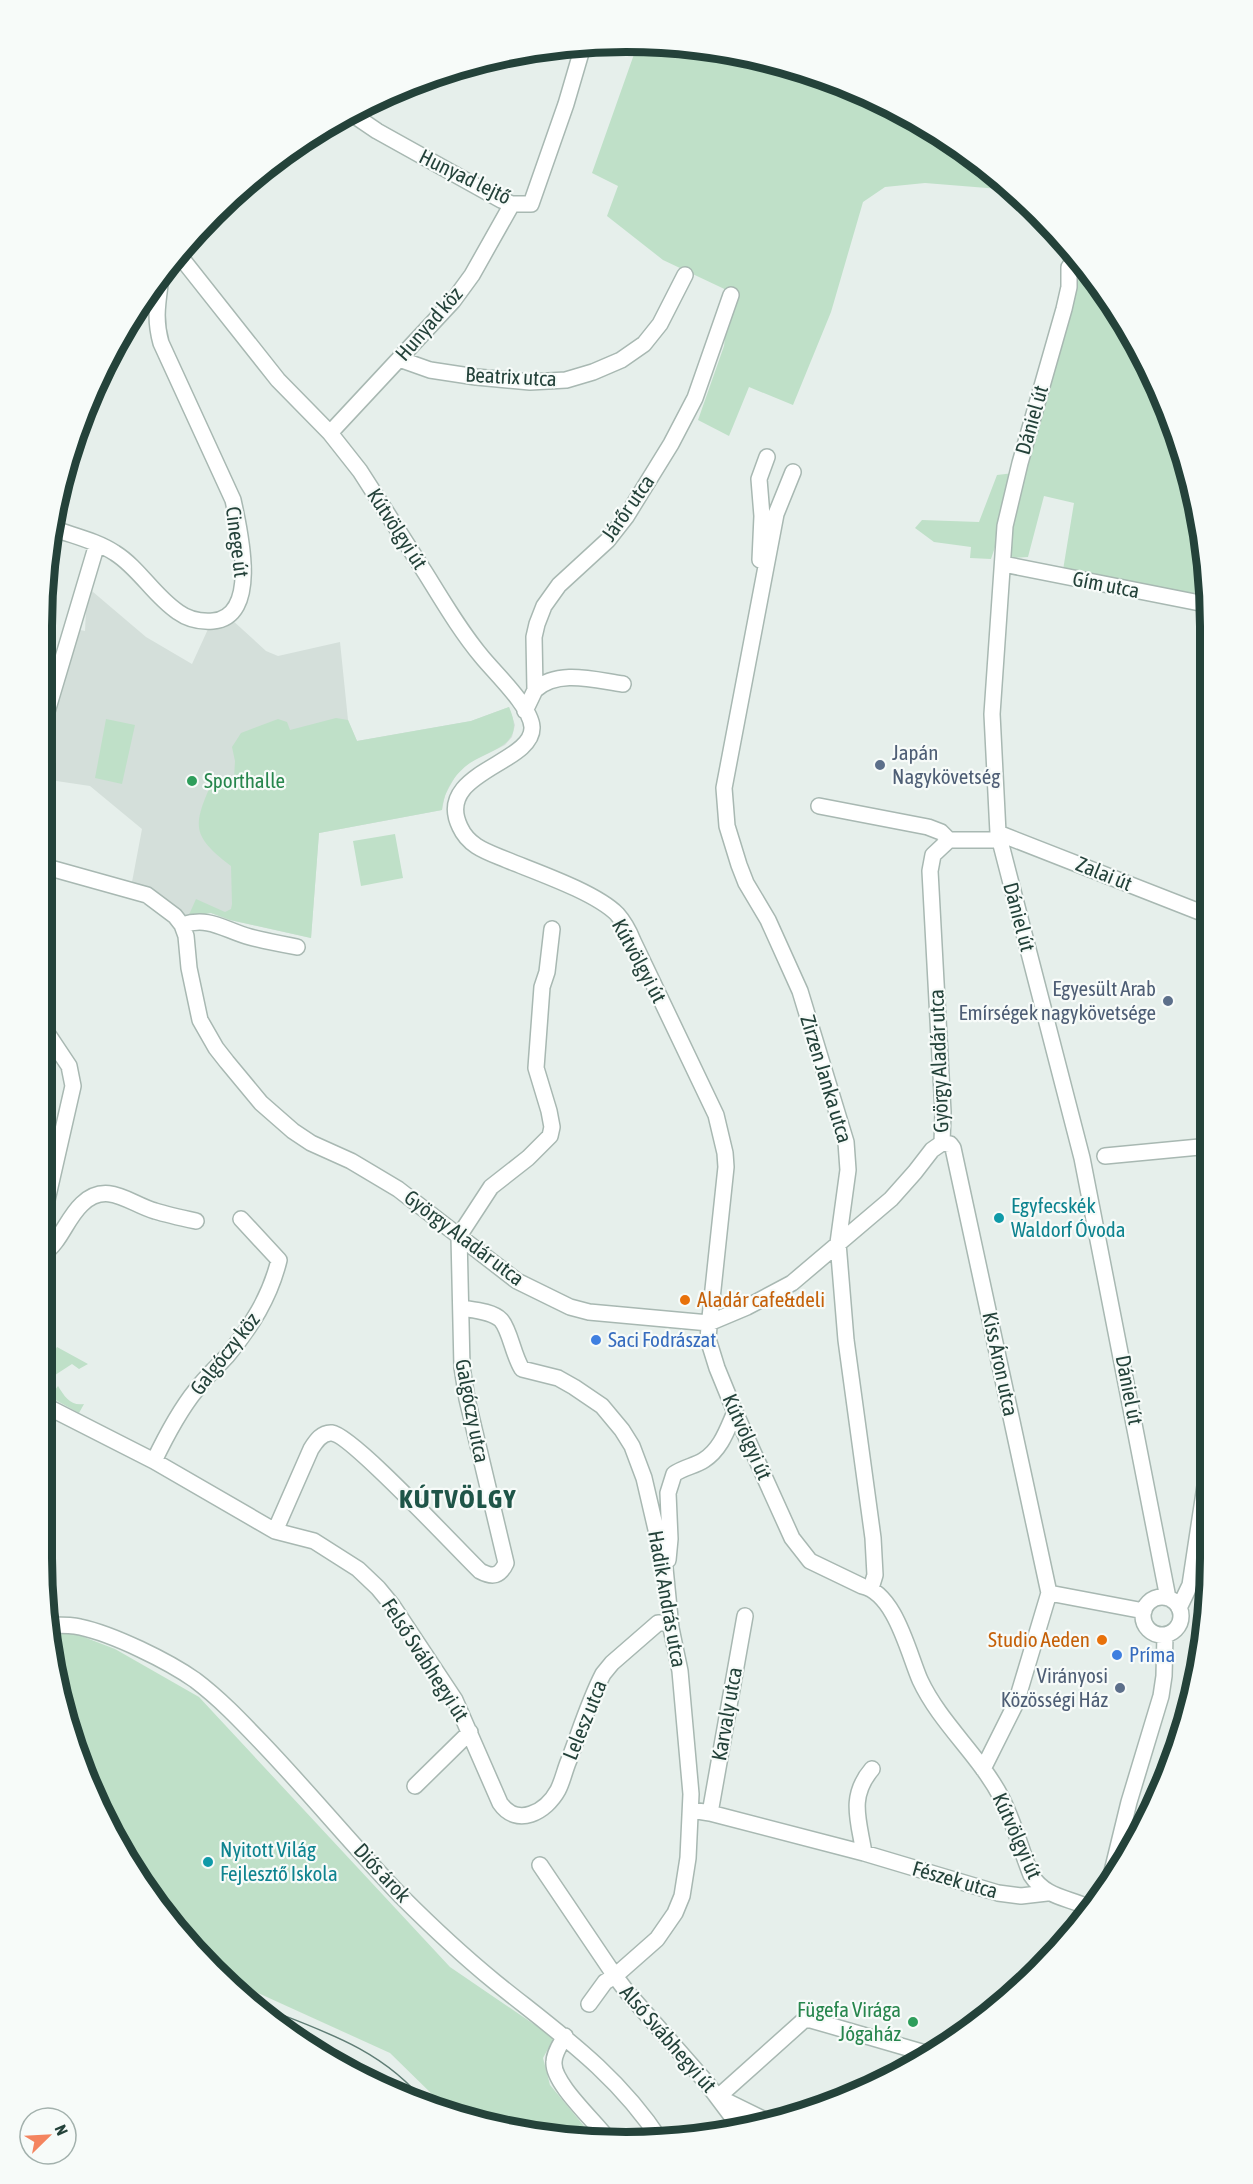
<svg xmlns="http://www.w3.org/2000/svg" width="1253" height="2184" viewBox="0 0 1253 2184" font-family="'Asap Condensed',sans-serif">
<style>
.built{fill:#d4dfda}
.green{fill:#bfe0c8}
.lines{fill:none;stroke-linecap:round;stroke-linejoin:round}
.minor-casing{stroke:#a8b8b2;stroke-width:18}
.minor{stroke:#fff;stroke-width:15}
.tram{stroke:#5f7d75;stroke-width:1.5}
.service-dot{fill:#5c6f8a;stroke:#f7fbf9;stroke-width:2}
.leisure-dot{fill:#2e9e5b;stroke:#f7fbf9;stroke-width:2}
.culture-dot{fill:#0f9aa8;stroke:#f7fbf9;stroke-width:2}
.food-dot{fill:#e8710a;stroke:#f7fbf9;stroke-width:2}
.shop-dot{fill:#3f7fe0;stroke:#f7fbf9;stroke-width:2}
.labels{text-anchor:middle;stroke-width:4.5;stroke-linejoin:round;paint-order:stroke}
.street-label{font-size:21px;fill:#24423a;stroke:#f7fbf9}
.service-label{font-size:21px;fill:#4e5e75;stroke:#f7fbf9;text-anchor:end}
.leisure-label{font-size:21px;fill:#27864d;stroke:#f7fbf9;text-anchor:start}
.culture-label{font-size:21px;fill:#0d838f;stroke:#f7fbf9;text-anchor:start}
.food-label{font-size:21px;fill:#c56008;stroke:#f7fbf9;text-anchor:start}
.shop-label{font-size:21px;fill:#366cbe;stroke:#f7fbf9;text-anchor:start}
.district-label{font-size:27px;font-weight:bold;letter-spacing:1.5px;fill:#1f5548;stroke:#f7fbf9}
.rim{fill:none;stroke:#24423a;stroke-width:8}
</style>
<rect width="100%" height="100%" fill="#e6efeb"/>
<path class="built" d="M86 586 146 637 192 664 209 627 228 626 231 619 266 651 278 656 340 642 348 720 357 741 471 721 509 707 515 725 512 737 505 745 469 763 456 775 445 795 442 810 319 833 311 938 230 920 211 913 194 915 183 919 148 890 132 882 142 829 90 786 43 779V774L53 770 50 763 51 757 47 756 50 727 74 629 85 631 86 610 81 605Z"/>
<path class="green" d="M638 43 740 53 850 86 951 140 1012 190 925 183 885 187 863 202 831 312 793 405 749 387 729 436 698 420 724 346 729 307 735 294 663 260 607 216 618 186 592 173Z
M1062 242 1133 334 1180 439 1210 588V598L1063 570 1074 503 1044 496 1028 557 1009 558 997 541 991 559 970 558 971 547 934 542 915 528 922 520 979 522 997 475 1023 472 1064 302Z
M509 707C526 745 495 747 470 763 455 773 444 791 442 810L319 833 311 938 230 920 211 913 188 917 196 899 225 912 231 909 232 904 231 866C190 835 193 825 213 780L234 778 235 761 232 747 241 733 278 719 287 722 290 730 336 718 348 720 357 741 471 721Z
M106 719 135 725 122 784 95 778Z
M395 834 403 878 361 886 353 841Z
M57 1347 88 1364 79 1369 72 1364 52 1377 44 1393 42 1373Z
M58 1386C65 1397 70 1406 84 1404L79 1413 50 1397Z
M55 1634H76L115 1649 199 1697 450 1967 554 2038 543 2058 550 2085 594 2138C542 2137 493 2129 443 2110L438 2100 390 2053 258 1993 210 1967 163 1913 102 1816 73 1745Z"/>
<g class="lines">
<g class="minor-casing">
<path id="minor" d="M352 114 377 131 501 200 512 204H531L566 104 583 46
M179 255 278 380 330 433 360 471C382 505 404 540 426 574 444 603 461 632 482 657 495 673 531 707 532 727 534 764 433 772 460 827 469 847 488 852 507 860 536 872 595 892 617 914 624 922 629 931 633 941L716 1115 725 1153 726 1167 709 1327 708 1339 717 1368 735 1412 792 1538 810 1561 862 1586C895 1593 908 1652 920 1680 940 1723 979 1755 1001 1797 1014 1822 1021 1850 1031 1875 1046 1898 1067 1897 1090 1908
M1069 267V287L1064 309 1020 463 1005 526 992 714 998 833 1082 1158 1168 1598
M399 359 430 370 476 377 530 382 566 380 593 372 621 360 644 344 660 324 685 275
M330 433 453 301 472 275 512 204
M793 472 776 514 724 788 727 826 739 865 746 883 768 920 800 991 846 1142 848 1170 838 1243 846 1340 873 1538 875 1575 871 1588
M55 529C74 536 97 541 115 553 139 568 154 596 178 612 189 620 200 622 213 621 261 617 239 528 233 500L161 343C154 318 158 302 161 277
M760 560 762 516 759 479 767 457
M1003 564 1210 605
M535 690C558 669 594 680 623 684
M525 711 535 690 534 637 537 624 544 606 559 585 608 540 626 517 671 444 695 398 731 295
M43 725 97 544
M819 806 928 827 941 832 949 840H999
M998 833 1210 916
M43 866 147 895 175 916 182 925 186 936 189 968 200 1020 216 1048 227 1062 261 1103 293 1131 311 1143 351 1161 398 1189 517 1281 570 1307 589 1312 709 1323 747 1307 792 1283 891 1199 915 1172 932 1150 942 1143 943 1112 930 871 933 855 949 840
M182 925C210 916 224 930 250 937 265 941 281 944 297 947
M942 1143 950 1144 953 1148 1049 1593
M1105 1156 1210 1146
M42 1222 73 1086 69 1066 43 1027
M42 1255C61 1242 66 1219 82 1204 107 1180 130 1204 155 1211 168 1215 182 1218 196 1221
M461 1308C473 1310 492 1311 501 1320 510 1330 513 1355 522 1369L558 1378 574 1387 602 1406 622 1430 632 1446 644 1478 665 1568 671 1628 680 1671 691 1794 688 1858 682 1896 675 1913 657 1939 615 1976 627 1992 706 2082 742 2130
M42 1404 154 1461 275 1531 314 1541 358 1569 378 1588 392 1605 455 1700 500 1803C517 1828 546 1812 558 1790 563 1780 565 1769 569 1760 580 1731 589 1701 603 1674L612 1663 658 1623H669L671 1628
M154 1461C166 1436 179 1411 196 1390 205 1378 217 1367 227 1356 251 1327 270 1297 279 1260L241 1219
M275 1531 311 1449C316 1441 322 1432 332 1433 352 1435 458 1550 480 1571 493 1578 500 1576 506 1563L467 1399 462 1367 459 1236 491 1187 528 1158 550 1136 552 1127 549 1111 536 1068 542 987 547 972 552 929
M668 1560 670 1539 668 1493 674 1474C684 1467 695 1466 704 1460 721 1449 727 1430 735 1412
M1049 1593 1144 1611
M1143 1616a19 19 0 1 1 38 0a19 19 0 1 1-38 0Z
M1179 1608 1190 1585 1210 1453
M53 1625C62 1625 72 1625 80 1627 113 1634 168 1661 195 1680 219 1698 240 1720 261 1742 309 1792 353 1846 401 1896 431 1926 462 1955 495 1982 557 2032 616 2072 661 2141
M983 1769 1016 1703 1049 1593
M415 1786 470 1732
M691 1810 710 1813 864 1853 998 1893 1021 1896 1047 1893
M710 1813 745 1616
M864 1853C859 1821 848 1797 872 1769
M540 1865 615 1976 605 1982 589 2004
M1108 1888 1129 1802 1161 1696 1164 1676 1165 1635
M565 2036C561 2043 554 2053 554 2062 552 2083 595 2121 608 2139
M769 2122 718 2097 804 2020H811L932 2055"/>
</g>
<use href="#minor" class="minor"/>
<path class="tram" d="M254 2004C317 2029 383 2048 426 2104"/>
</g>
<g class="service-dot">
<circle cx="880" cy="765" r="6"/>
<circle cx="1168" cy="1001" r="6"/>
<circle cx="1120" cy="1688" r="6"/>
</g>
<g class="leisure-dot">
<circle cx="192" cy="781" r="6"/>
<circle cx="913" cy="2022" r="6"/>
</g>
<g class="culture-dot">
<circle cx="999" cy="1218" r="6"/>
<circle cx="208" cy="1862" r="6"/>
</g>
<g class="food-dot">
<circle cx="685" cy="1300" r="6"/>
<circle cx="1102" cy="1640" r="6"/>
</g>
<g class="shop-dot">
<circle cx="596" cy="1340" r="6"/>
<circle cx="1117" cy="1655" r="6"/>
</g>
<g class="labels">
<g class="street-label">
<text transform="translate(465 177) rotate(26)" y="7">Hunyad lejtő</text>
<text transform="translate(429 324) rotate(-49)" y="7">Hunyad köz</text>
<text transform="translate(511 377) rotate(3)" y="7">Beatrix utca</text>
<text transform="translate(1032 420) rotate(-74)" y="7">Dániel út</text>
<text transform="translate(628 508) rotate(-55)" y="7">Járőr utca</text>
<text transform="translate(397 529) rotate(57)" y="7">Kútvölgyi út</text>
<text transform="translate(237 542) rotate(83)" y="7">Cinege út</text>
<text transform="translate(1106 585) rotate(11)" y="7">Gím utca</text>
<text transform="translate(1104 874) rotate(22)" y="7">Zalai út</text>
<text transform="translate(1019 917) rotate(75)" y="7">Dániel út</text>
<text transform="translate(639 961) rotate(62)" y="7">Kútvölgyi út</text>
<text transform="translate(939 1061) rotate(-92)" y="7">György Aladár utca</text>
<text transform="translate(826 1079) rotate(73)" y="7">Zirzen Janka utca</text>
<text transform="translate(464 1238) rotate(37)" y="7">György Aladár utca</text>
<text transform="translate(225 1354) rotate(-52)" y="7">Galgóczy köz</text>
<text transform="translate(1000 1364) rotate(78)" y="7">Kiss Áron utca</text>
<text transform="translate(1129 1390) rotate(79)" y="7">Dániel út</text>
<text transform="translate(472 1411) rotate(79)" y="7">Galgóczy utca</text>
<text transform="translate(747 1437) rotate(66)" y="7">Kútvölgyi út</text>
<text transform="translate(667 1599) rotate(80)" y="7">Hadik András utca</text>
<text transform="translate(425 1660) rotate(57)" y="7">Felső Svábhegyi út</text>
<text transform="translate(727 1714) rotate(-80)" y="7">Karvaly utca</text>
<text transform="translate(585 1720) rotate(-68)" y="7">Lelesz utca</text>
<text transform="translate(1017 1836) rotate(66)" y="7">Kútvölgyi út</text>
<text transform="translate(382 1873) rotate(47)" y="7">Diós árok</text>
<text transform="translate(955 1880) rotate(16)" y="7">Fészek utca</text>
<text transform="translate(668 2039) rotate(49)" y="7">Alsó Svábhegyi út</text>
</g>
<g class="service-label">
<text x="892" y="760" text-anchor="start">Japán<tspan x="892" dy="24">Nagykövetség</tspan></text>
<text x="1156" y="996">Egyesült Arab<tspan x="1156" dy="24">Emírségek nagykövetsége</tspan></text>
<text x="1108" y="1683">Virányosi<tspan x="1108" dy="24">Közösségi Ház</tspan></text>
</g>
<g class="leisure-label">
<text x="204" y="788">Sporthalle</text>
<text x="901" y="2017" text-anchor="end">Fügefa Virága<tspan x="901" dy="24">Jógaház</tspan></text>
</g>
<g class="culture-label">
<text x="1011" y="1213">Egyfecskék<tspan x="1011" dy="24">Waldorf Óvoda</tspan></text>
<text x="220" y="1857">Nyitott Világ<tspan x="220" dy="24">Fejlesztő Iskola</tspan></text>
</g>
<g class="food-label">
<text x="697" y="1307">Aladár cafe&amp;deli</text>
<text x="1090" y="1647" text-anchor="end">Studio Aeden</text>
</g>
<g class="shop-label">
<text x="608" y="1347">Saci Fodrászat</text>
<text x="1129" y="1662">Príma</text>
</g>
<g class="district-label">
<text x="458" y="1508">KÚTVÖLGY</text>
</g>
</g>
<path d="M0 0H1253V2184H0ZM626 52H626A574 574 0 0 1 1200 626V1558A574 574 0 0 1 626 2132H626A574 574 0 0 1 52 1558V626A574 574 0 0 1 626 52Z" fill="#f7fbf9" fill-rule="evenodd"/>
<path class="rim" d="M626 52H626A574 574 0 0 1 1200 626V1558A574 574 0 0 1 626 2132H626A574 574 0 0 1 52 1558V626A574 574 0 0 1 626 52Z"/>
<g transform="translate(48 2136) rotate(66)"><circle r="28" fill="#f7fbf9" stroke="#a3b1ad" stroke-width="1.5"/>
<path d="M0-4.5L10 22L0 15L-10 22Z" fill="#f4845f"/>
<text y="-9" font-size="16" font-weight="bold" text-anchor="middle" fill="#24423a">N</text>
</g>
</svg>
